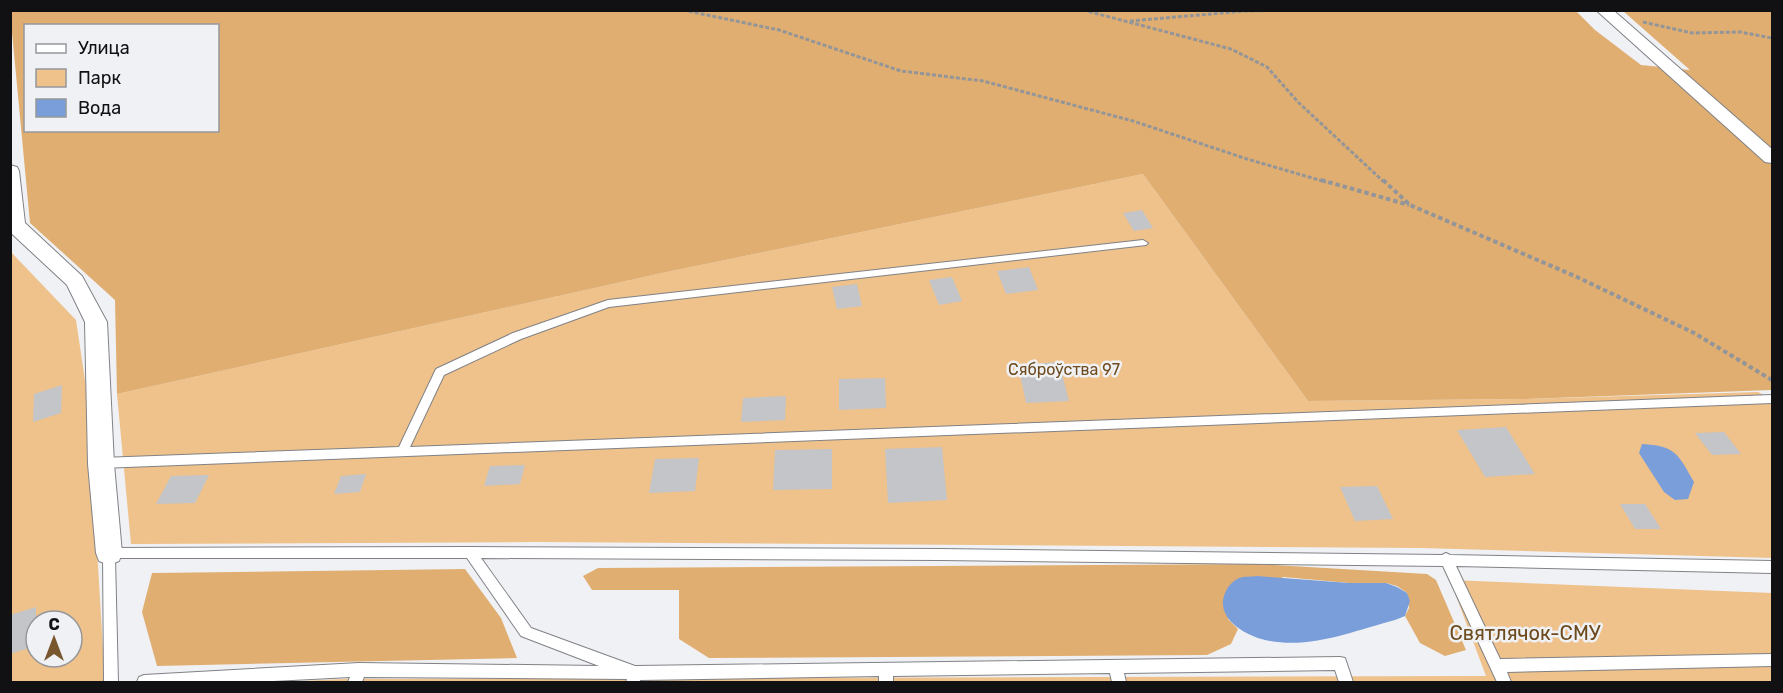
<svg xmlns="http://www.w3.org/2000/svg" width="1783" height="693" viewBox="0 0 1783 693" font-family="Rubik,sans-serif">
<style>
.green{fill:#efc18b;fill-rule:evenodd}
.forest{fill:#e0ae71;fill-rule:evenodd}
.water{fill:#7a9eda}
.building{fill:#c3c5c8}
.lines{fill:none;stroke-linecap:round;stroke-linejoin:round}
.lane-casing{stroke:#808286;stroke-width:2}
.street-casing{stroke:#808286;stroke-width:2}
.path-far1{stroke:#939598;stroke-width:3;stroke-dasharray:4 2;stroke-linecap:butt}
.path{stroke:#939598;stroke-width:4;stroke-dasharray:4.5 3;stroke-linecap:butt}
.lane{fill:#fff;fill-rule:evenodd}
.street{fill:#fff;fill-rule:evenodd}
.labels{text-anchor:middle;stroke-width:5;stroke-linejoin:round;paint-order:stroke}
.park-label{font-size:16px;fill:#6d4b1d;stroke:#eff1f5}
.near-park-label{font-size:20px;fill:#6d4b1d;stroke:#eff1f5}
</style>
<rect width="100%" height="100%" fill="#eff1f5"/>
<path class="green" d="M1143 174 1308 401 1526 399 1758 392 1772 399V558L1421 548 538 542 131 544 117 394 662 273Z
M10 251 76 320 88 400 105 682H11ZM36 621H72V657H36Z
M1450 580 1772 593V682H278L344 679 1486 676Z"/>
<path class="forest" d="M1575 10 1595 30 1641 65 1690 70 1623 11H1772V390L1526 399 1308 401 1143 174 662 273 117 394 115 300 30 223 10 11ZM26 26H218V130H26Z
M1258 564 1427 574 1436 580 1466 650 1445 656 1420 643 1405 616 1409 608 1407 593 1397 586 1386 583H1349L1283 577 1228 619 1238 629 1231 644 1207 655 709 658 679 639V590H592L583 576 598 568Z
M465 569 501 618 517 658 157 666 142 612 152 573Z"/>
<path class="water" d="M1642 444C1676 446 1678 454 1694 482L1688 499 1675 500 1664 492 1639 453Z
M1257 576 1349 583H1386L1397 587 1407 593 1410 601 1405 616 1395 620C1353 631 1309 650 1265 640 1243 635 1213 616 1226 591 1229 585 1233 581 1239 578 1244 576 1252 577 1257 576Z"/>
<path class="building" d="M1142 210 1153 228 1134 231 1123 213Z
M1029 267 1038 290 1006 294 997 271Z
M952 277 962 301 939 305 929 280Z
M857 284 862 306 837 309 832 287Z
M1059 362 1069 401 1026 403 1018 365Z
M885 378 886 408 839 410V379Z
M62 385 61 413 33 422 34 394Z
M786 396 785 420 741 422 743 398Z
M1506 427 1535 474 1485 477 1457 430Z
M1724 432 1741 454 1712 455 1695 433Z
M942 447 947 500 888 503 885 449Z
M832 449V489L773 490 775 450Z
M699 458 695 491 649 493 655 459Z
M525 465 520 484 484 486 490 466Z
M366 474 360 492 334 494 341 476Z
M209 475 195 503 156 504 171 476Z
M1377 486 1393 519 1355 521 1340 487Z
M1620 504H1645L1661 529H1635Z
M36 607V646L10 654V615Z"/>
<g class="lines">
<g class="lane-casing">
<path id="lane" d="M1143 240 1148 243 1146 245 609 307 521 339 444 375 410 447 1772 395V403L101 468 97 466 95 463 97 460 101 458 399 447 436 369 513 333 608 300Z
M470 547 941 549 1442 555 1446 553 1450 555 1772 561V573L1456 566 1500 659 1772 654V666L1507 672 1511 682H1497L1443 566 941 560 481 558 531 628 635 666 1340 657 1345 658 1353 682H1339L1335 670 1124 673 1126 682H1112L1110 673 893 676V682H879V676L640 680V682H626L627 679 364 677 362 682H348L350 677 254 682H137L139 677 144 675 359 663 599 666 521 636 467 558H115L118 682H104L103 553 105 549 109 548Z"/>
</g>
<g class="street-casing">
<path id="street" d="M1596 10H1613L1772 149V163L1765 162Z
M10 165 17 167 19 171 25 223 82 276 107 322 114 464 122 553 119 561 109 565 99 561 96 553 88 464 85 322 67 285 10 232Z"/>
</g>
<path class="path-far1" d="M683 10 779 30 901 71 983 81 1133 121 1247 159 1326 182
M1083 10 1231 49 1267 67 1299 103 1384 182
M1130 21 1245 11 1294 10
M1643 22 1692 33 1740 32 1772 38"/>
<path class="path" d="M1321 180 1409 205
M1383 180 1410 205 1577 277 1694 333 1772 380"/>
<use href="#lane" class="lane"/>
<use href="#street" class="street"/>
</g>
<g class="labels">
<g class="park-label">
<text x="1064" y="375">Сяброўства 97</text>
</g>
<g class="near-park-label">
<text x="1525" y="640">Святлячок-СМУ</text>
</g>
</g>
<rect width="1783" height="693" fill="none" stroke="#111113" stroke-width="24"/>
<rect x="24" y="24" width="195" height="108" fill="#eff1f5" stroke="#96979b" stroke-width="1.5"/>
<rect x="36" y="44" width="30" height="9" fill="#ffffff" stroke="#96979b" stroke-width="1.5"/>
<text x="78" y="54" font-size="18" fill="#111113">Улица</text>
<rect x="36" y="69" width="30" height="18" fill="#efc18b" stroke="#96979b" stroke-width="1.5"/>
<text x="78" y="84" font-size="18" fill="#111113">Парк</text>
<rect x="36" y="99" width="30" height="18" fill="#7a9eda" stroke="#96979b" stroke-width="1.5"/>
<text x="78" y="114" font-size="18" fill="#111113">Вода</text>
<g transform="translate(54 639)"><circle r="28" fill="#eff1f5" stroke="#96979b" stroke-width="1.5"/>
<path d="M0-4.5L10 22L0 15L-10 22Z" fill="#78572e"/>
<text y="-9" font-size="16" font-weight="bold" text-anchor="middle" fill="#111113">С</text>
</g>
</svg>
